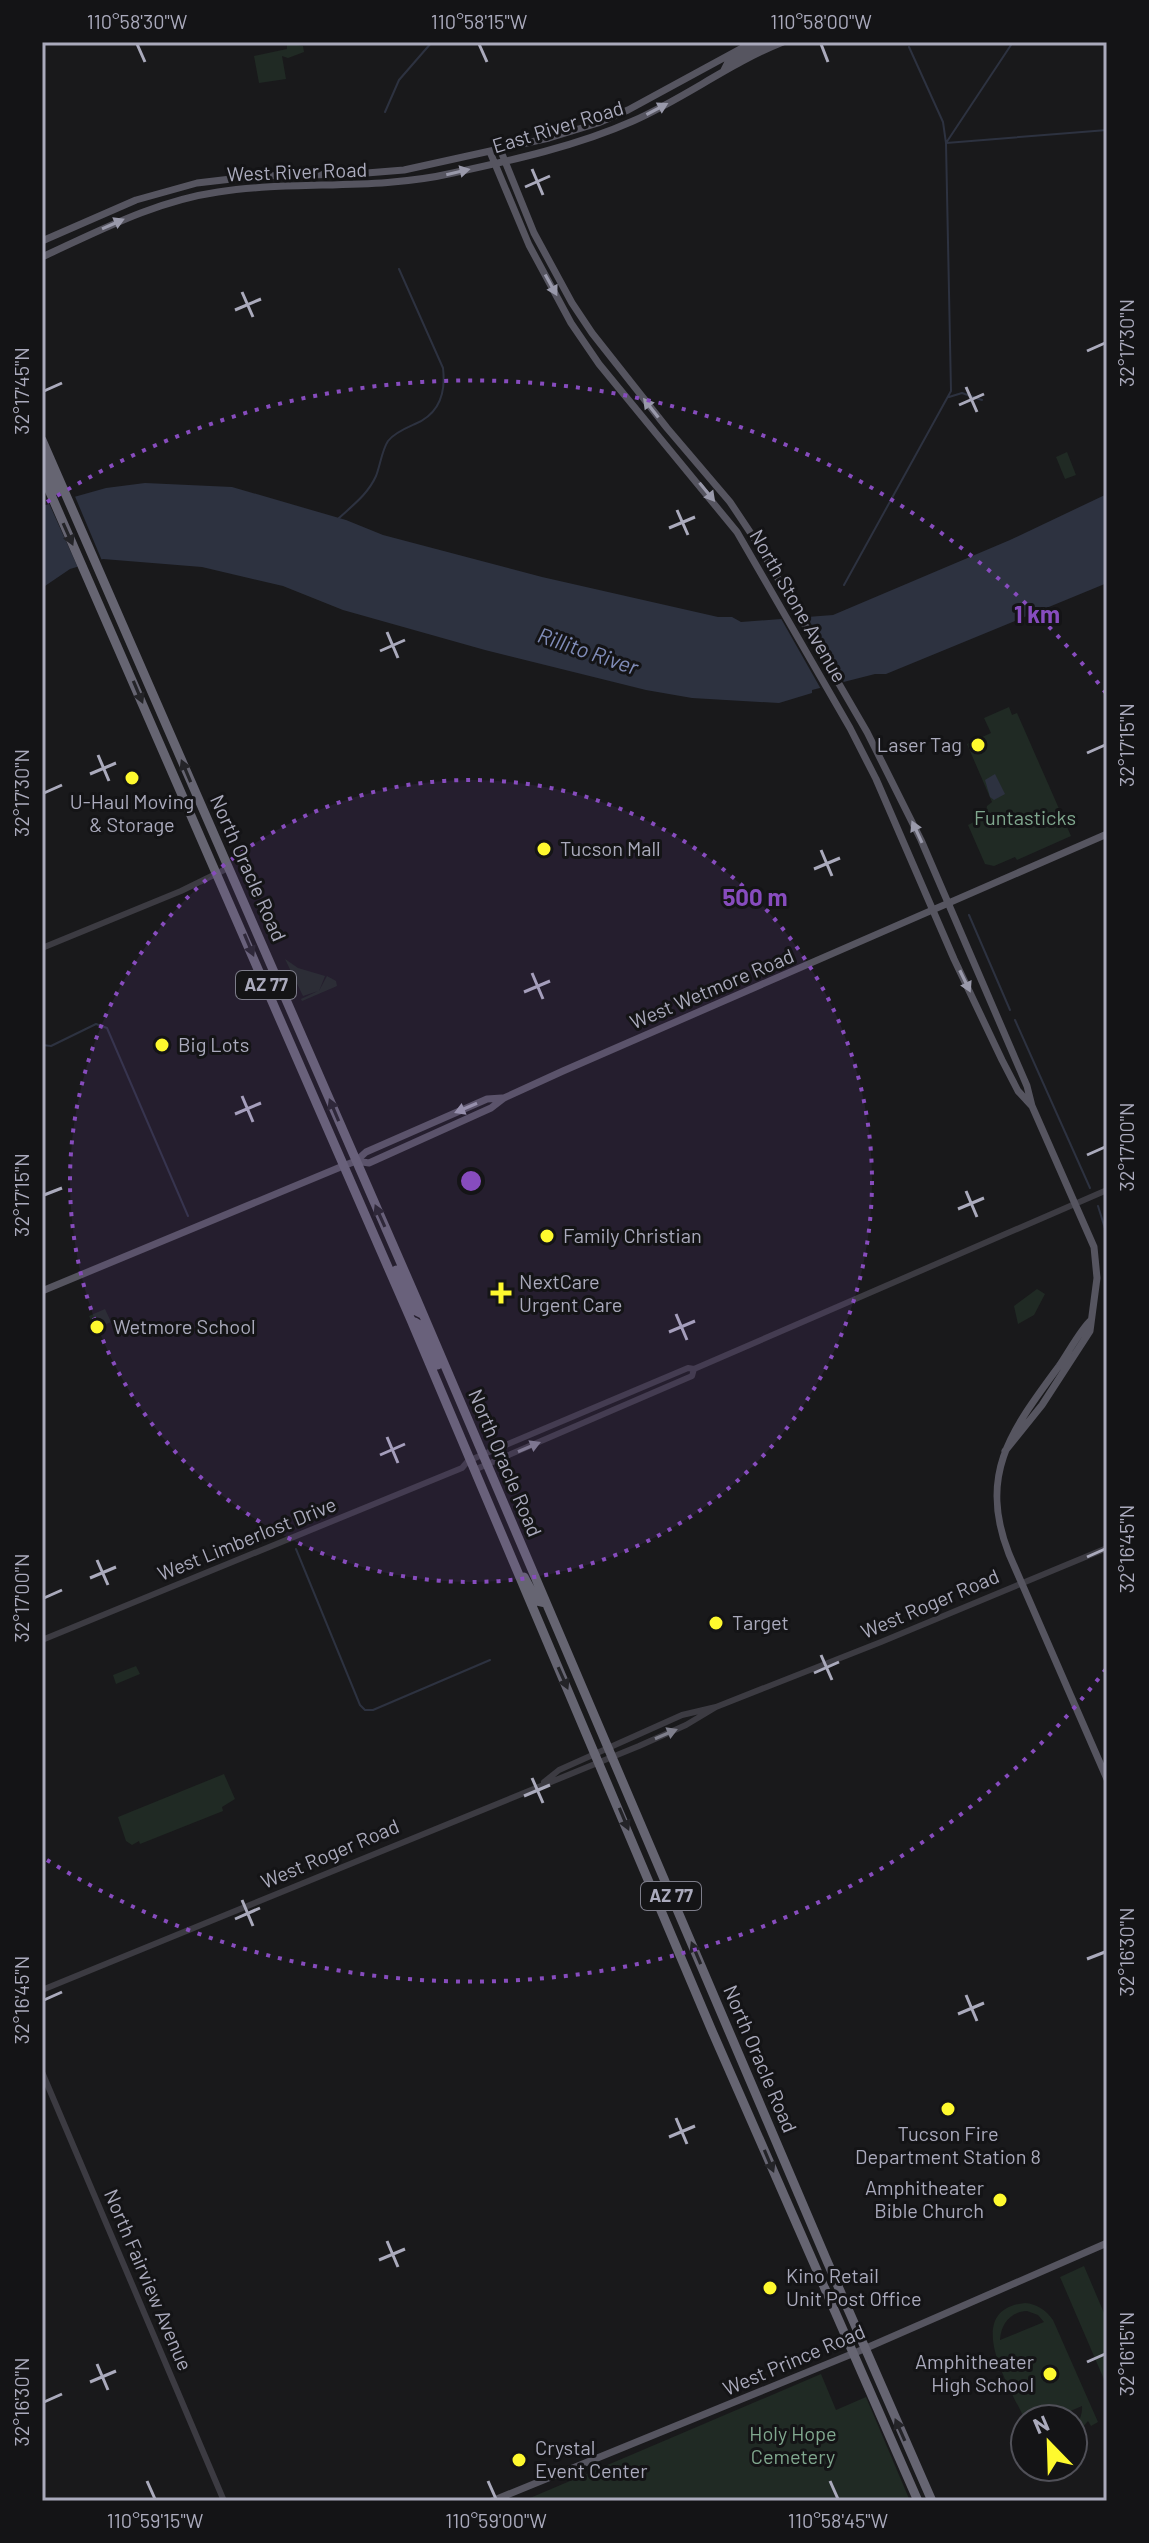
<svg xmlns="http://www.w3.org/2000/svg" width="1149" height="2543" viewBox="0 0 1149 2543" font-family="Barlow,sans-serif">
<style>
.green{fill:#202a24;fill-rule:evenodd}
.water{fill:#2d3240}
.pier{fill:#19191b}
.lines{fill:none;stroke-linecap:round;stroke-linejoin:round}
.stream{stroke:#2d3240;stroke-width:2}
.minor{stroke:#3c3b42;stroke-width:6}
.major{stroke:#565560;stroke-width:7}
.highway{stroke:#666572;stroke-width:9}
.oneway{fill:#99a}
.oneway2{fill:#242428}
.oneway3{fill:#7e7e8b}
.ticks{fill:none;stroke:#aaaabc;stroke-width:3}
.ring{fill:none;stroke:#874cbe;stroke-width:4;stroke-dasharray:4 8}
.poi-dot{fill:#fef92e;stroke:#141416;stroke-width:3}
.labels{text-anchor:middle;stroke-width:6;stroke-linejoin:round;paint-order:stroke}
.shield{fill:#141416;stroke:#7d7d8a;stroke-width:2}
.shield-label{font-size:18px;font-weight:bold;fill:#aaaabc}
.street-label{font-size:20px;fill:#aaaabc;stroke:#141416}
.poi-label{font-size:20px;fill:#aaaabc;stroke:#141416;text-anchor:start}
.park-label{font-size:20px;fill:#80a88f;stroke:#141416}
.water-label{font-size:22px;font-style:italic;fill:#808cb8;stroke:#141416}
.centre{fill:#874cbe;stroke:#141416;stroke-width:4}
.ring-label{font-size:24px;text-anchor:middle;font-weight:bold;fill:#874cbe;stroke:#141416;stroke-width:6;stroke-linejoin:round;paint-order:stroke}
.neatline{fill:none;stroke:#aaaabc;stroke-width:3}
.ticks-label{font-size:20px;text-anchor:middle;fill:#aaaabc}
</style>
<rect width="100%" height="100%" fill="#19191b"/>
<path class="green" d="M292 44 303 46 304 52 288 58 282 56 286 79 259 83 254 56 287 49V45Z
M1067 452 1076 475 1065 479 1056 457Z
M1009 707 1012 715 1017 713 1071 836 1017 860 1015 857 994 866 985 864 968 825 985 816 987 806 992 802 967 744 991 733 984 718Z
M285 959 298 968 325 976 319 991 327 976 336 981 337 986 302 1001 301 999 318 991 303 996Z
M1037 1289 1045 1294 1034 1315 1018 1324 1014 1306Z
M105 1309 111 1322 95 1329 89 1316Z
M136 1666 140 1674 116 1684 113 1675Z
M224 1774 235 1799 222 1807 223 1811 140 1844 139 1841 132 1845 126 1841 118 1817Z
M1084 2266 1107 2320 1106 2384 1060 2277Z
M1025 2303C1037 2304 1046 2310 1053 2320L1098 2422 1091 2426 1088 2421 1073 2439C1073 2426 1083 2420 1082 2406L1052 2419 1025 2420C1011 2389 960 2310 1025 2303ZM1027 2311 1038 2315 1044 2322 1000 2340C1001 2324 1010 2312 1027 2311Z
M821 2374 836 2410 866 2397 910 2501H523Z"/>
<path class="water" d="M145 483 232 487 346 520 383 535 542 577 718 617H732L741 622 833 615 1010 540 1107 494V583L886 674H875L812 690V693L779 703 692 698 646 690 485 650 343 610 283 586 202 567 103 559 70 569 42 588V506L106 488Z
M995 774 1005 794 994 800 990 797 985 780Z"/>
<path class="pier" d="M74 494 103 563 79 570 48 501Z
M805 613 846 686 822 691 779 615Z"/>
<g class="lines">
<path class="stream" d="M909 47 943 122 946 143 1107 130
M385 112 399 80 432 42
M949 397 962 393 982 400
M339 518C353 505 368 494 376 476 380 466 382 450 388 441 394 433 406 428 415 424 439 414 446 393 443 368L399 269
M844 585 951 391 946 143 1013 42
M969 915 1010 1010
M1015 1020 1090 1188
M42 1045 51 1046 96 1024 107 1028 188 1216
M1098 1206 1107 1235
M296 1549 360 1705 365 1710H373L490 1660"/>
<path class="minor" d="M42 948 181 891 228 868
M474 1470 692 1376 694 1369
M42 1640 462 1468 468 1461 489 1452 688 1368 694 1369 1107 1190
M544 1782 559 1770 682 1715 716 1707 881 1642 1107 1548
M42 1990 639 1746 686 1725 716 1707
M42 2072 224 2501"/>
<path class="major" d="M724 70 728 62 766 42
M500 149 534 233 572 303 592 333 667 428 730 502 756 541 867 732 921 840 1027 1086 1032 1106 1094 1247 1097 1278 1090 1331 1042 1405 1005 1451
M490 152 529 245 571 323 599 364 737 532 850 728 876 779 954 959 1002 1060 1018 1091 1031 1105
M42 241 136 200 197 183 257 176 354 174 404 170 549 138 598 123 628 110 753 42
M42 257C99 231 155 201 218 192 296 180 375 191 453 173 513 160 577 146 633 121 685 98 730 63 783 42
M356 1161 369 1163 491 1108 504 1098 563 1071 1107 834
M42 1291 343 1166 356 1161 366 1152 487 1099 502 1098
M1091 1320C1081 1329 1068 1353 1059 1366 1013 1429 977 1473 1009 1554L1107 1779
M492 2501 864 2349 1107 2243"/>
<path class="highway" d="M42 440 417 1300 827 2261 932 2501
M42 460 57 490 63 488
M42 474 411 1320 712 2031 918 2501
M396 1270 414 1310 422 1314
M415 1322 420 1325 438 1365
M524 1577 537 1601 546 1603"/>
</g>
<defs><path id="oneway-solid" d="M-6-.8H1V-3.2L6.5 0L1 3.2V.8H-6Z" transform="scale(2)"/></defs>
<g class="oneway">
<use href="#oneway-solid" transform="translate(657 109) rotate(-28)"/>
<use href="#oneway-solid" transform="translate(458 172) rotate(-13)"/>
<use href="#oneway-solid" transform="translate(113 224) rotate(-24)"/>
<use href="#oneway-solid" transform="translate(551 285) rotate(61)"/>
<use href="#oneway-solid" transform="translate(651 408) rotate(-128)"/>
<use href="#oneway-solid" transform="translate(707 492) rotate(51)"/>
<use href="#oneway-solid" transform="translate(917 832) rotate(-115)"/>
<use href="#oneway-solid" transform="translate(965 981) rotate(64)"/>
<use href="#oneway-solid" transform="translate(466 1108) rotate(157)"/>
</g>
<g class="oneway2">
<use href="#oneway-solid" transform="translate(68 534) rotate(66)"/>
<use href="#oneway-solid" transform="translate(138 692) rotate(67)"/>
<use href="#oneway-solid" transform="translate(186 771) rotate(-113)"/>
<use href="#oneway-solid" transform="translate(249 945) rotate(67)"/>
<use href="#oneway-solid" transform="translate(334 1110) rotate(-113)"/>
<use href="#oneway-solid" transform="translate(380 1216) rotate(-114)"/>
<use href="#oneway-solid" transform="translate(563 1678) rotate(66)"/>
<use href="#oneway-solid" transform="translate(624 1819) rotate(67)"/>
<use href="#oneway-solid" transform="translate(696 1953) rotate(-113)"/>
<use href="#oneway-solid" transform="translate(769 2161) rotate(67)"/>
<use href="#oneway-solid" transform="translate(900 2430) rotate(-114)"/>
</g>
<g class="oneway3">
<use href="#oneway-solid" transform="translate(529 1447) rotate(-23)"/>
<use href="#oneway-solid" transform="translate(666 1734) rotate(-23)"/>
</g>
<path class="ticks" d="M137 44 145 62M479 44 487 62M821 44 828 62M532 169 543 195M525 187 550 176M242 292 253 317M235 310 261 299M1087 351 1105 343M966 387 977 412M44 391 62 383M959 405 984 394M677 510 688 535M669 528 695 517M387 632 398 658M380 651 405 640M1087 753 1105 745M98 755 109 781M90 774 116 763M44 793 62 785M821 850 832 876M814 869 840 858M532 973 543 999M524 992 550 981M242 1096 253 1122M235 1114 261 1103M1087 1155 1105 1147M966 1191 977 1217M44 1195 62 1188M958 1209 984 1198M676 1314 687 1340M669 1332 695 1321M387 1437 398 1463M380 1455 405 1444M1087 1557 1105 1549M97 1560 108 1585M90 1578 116 1567M44 1598 62 1590M821 1655 832 1680M814 1673 839 1662M532 1778 543 1803M524 1796 550 1785M242 1900 253 1926M235 1919 260 1908M1087 1959 1105 1952M966 1995 977 2021M44 2000 62 1992M958 2014 984 2003M676 2118 687 2144M669 2137 695 2126M387 2241 398 2267M379 2260 405 2249M1087 2362 1105 2354M97 2364 108 2390M90 2382 116 2371M44 2402 62 2394M147 2481 155 2499M488 2481 496 2499M830 2481 838 2499"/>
<circle cx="471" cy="1181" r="401" fill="#874cbe" fill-opacity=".12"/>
<g class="ring">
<circle cx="471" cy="1181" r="401"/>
<path d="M1106 1669A801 801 0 0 1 47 1860M47 502A801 801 0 0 1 1106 693"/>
</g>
<g class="poi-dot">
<circle cx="978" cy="745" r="8"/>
<circle cx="132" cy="778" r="8"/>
<circle cx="544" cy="849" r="8"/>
<circle cx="162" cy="1045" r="8"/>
<circle cx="547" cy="1236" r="8"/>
<path d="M497 1281h8v8h8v8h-8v8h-8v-8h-8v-8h8z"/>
<circle cx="97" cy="1327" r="8"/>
<circle cx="716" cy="1623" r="8"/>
<circle cx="948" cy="2109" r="8"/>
<circle cx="1000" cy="2200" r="8"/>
<circle cx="770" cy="2288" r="8"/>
<circle cx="1050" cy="2374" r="8"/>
<circle cx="519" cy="2460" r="8"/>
</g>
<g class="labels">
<g class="shield">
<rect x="236" y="971" width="60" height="28" rx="6"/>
<rect x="641" y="1882" width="60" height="28" rx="6"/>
</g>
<g class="shield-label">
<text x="266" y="991">AZ 77</text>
<text x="671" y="1902">AZ 77</text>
</g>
<g class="street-label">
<text transform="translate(558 127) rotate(-17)" y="7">East River Road</text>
<text transform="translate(297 172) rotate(-2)" y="7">West River Road</text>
<text transform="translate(798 606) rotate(60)" y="7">North Stone Avenue</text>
<text transform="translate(248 868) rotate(66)" y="7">North Oracle Road</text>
<text transform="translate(712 989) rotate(-23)" y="7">West Wetmore Road</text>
<text transform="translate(505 1463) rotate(67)" y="7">North Oracle Road</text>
<text transform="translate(247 1539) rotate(-22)" y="7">West Limberlost Drive</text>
<text transform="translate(930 1604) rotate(-23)" y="7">West Roger Road</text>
<text transform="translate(330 1854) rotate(-23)" y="7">West Roger Road</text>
<text transform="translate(760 2059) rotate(67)" y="7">North Oracle Road</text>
<text transform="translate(148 2280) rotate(67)" y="7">North Fairview Avenue</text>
<text transform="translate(794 2360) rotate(-23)" y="7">West Prince Road</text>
</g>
<g class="poi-label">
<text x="962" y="752" text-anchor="end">Laser Tag</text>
<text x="132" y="809" text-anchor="middle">U-Haul Moving<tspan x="132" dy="23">&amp; Storage</tspan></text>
<text x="560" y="856">Tucson Mall</text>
<text x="178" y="1052">Big Lots</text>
<text x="563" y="1243">Family Christian</text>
<text x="519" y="1289">NextCare<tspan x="519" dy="23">Urgent Care</tspan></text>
<text x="113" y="1334">Wetmore School</text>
<text x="732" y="1630">Target</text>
<text x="948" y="2141" text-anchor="middle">Tucson Fire<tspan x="948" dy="23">Department Station 8</tspan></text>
<text x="984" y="2195" text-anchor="end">Amphitheater<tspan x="984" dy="23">Bible Church</tspan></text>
<text x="786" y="2283">Kino Retail<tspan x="786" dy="23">Unit Post Office</tspan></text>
<text x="1034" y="2369" text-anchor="end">Amphitheater<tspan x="1034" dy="23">High School</tspan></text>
<text x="535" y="2455">Crystal<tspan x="535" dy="23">Event Center</tspan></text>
</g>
<g class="park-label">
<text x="1025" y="825">Funtasticks</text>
<text x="793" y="2441">Holy Hope<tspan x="793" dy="23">Cemetery</tspan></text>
</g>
<g class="water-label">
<text transform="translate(588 651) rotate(19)" y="8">Rillito River</text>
</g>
</g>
<circle cx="471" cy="1181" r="12" class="centre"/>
<g class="ring-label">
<text x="1037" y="623">1 km</text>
<text x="755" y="906">500 m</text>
</g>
<rect width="1149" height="2543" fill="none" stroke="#141416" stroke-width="88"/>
<g transform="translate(1049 2443) rotate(337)"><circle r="38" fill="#141416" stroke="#505058" stroke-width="2"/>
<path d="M0-6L14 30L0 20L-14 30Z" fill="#fef92e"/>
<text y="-12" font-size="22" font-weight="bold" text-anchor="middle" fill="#aaaabc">N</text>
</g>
<rect x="44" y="44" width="1061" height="2455" class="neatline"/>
<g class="ticks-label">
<text x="137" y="29">110°58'30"W</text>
<text x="479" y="29">110°58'15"W</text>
<text x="821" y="29">110°58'00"W</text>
<text transform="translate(1127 343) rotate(-90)" y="7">32°17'30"N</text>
<text transform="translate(22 391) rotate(-90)" y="7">32°17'45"N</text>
<text transform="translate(1127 745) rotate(-90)" y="7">32°17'15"N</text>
<text transform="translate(22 793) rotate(-90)" y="7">32°17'30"N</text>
<text transform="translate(1127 1147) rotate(-90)" y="7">32°17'00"N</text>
<text transform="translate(22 1195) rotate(-90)" y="7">32°17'15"N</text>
<text transform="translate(1127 1549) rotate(-90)" y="7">32°16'45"N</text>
<text transform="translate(22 1598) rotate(-90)" y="7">32°17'00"N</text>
<text transform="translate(1127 1952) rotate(-90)" y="7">32°16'30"N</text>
<text transform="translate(22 2000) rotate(-90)" y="7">32°16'45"N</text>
<text transform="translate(1127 2354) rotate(-90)" y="7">32°16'15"N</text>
<text transform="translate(22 2402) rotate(-90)" y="7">32°16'30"N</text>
<text x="155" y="2528">110°59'15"W</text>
<text x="496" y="2528">110°59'00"W</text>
<text x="838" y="2528">110°58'45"W</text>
</g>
</svg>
